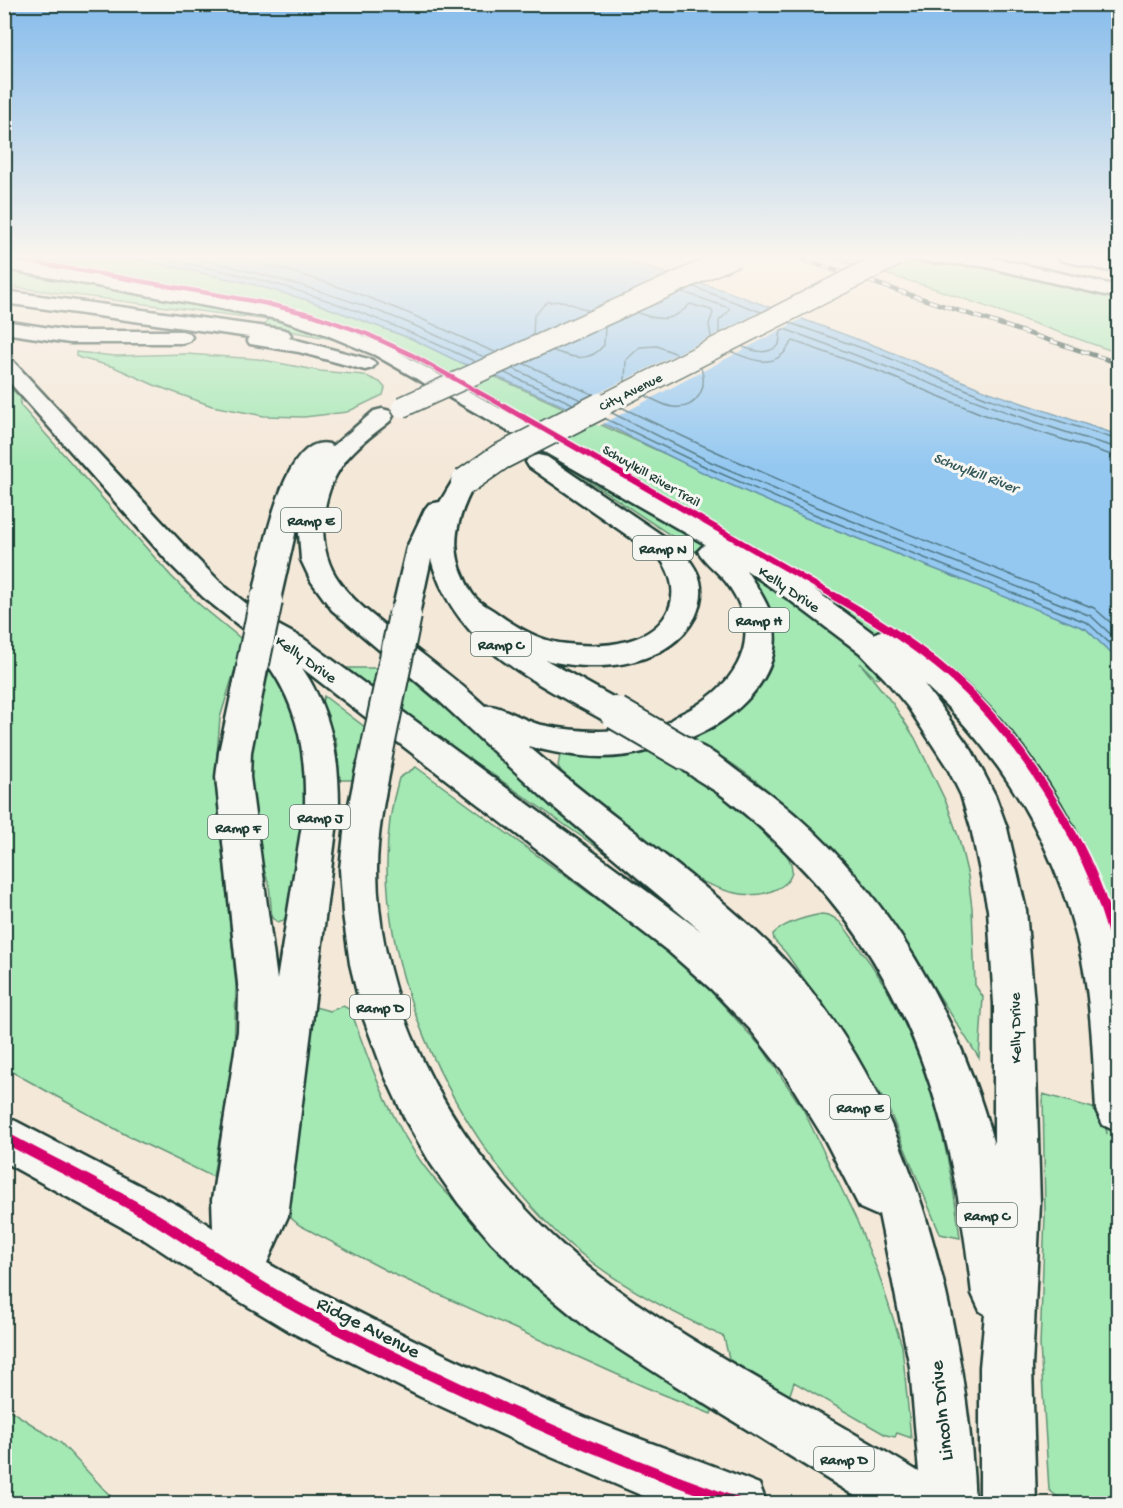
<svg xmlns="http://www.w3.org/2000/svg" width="1123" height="1508" viewBox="0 0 1123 1508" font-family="'Gochi Hand',sans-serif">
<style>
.green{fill:#a4e8b4;stroke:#629274;stroke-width:1.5}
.water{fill:#94c8f1;stroke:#6590a5;stroke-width:1.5}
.pier{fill:#f4e8d9}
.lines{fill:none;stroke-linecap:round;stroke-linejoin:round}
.shore{stroke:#4e7580;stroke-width:1.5}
.major-casing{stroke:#1f3d34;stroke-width:5}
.highway-casing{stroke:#1f3d34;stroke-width:5}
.major{fill:#f6f6f2;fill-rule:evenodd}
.highway{fill:#f6f6f2;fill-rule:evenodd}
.rail-casing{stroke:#1f3d34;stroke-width:4.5}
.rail{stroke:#f6f6f2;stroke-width:3;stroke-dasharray:8;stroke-linecap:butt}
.major-bridge-far2-casing{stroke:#1f3d34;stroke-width:23;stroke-linecap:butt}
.major-bridge-far1-casing{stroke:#1f3d34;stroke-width:29;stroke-linecap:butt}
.major-bridge-casing{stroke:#1f3d34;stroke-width:36;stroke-linecap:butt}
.major-bridge-far2{stroke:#f6f6f2;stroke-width:20}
.major-bridge-far1{stroke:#f6f6f2;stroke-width:26}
.major-bridge{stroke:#f6f6f2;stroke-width:32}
.cycleway-far4-casing{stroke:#f6f6f2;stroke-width:7}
.cycleway-far3-casing{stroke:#f6f6f2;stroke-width:9}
.cycleway-far2-casing{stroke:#f6f6f2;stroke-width:11}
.cycleway-far1-casing{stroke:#f6f6f2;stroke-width:13}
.cycleway-casing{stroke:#f6f6f2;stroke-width:15}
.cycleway-far4{stroke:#d6006c;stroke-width:4.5}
.cycleway-far3{stroke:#d6006c;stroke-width:6}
.cycleway-far2{stroke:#d6006c;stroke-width:8}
.cycleway-far1{stroke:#d6006c;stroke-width:9}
.cycleway{stroke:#d6006c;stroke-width:11}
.labels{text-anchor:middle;stroke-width:6;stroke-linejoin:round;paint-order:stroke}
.far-street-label{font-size:14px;fill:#1f3d34;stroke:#f6f6f2}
.far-water-label{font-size:15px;font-style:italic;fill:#36595a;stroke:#f6f6f2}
.shield{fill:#f6f6f2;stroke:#60746d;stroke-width:1.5}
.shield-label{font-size:15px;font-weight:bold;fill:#1f3d34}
.street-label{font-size:16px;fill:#1f3d34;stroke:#f6f6f2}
.near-street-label{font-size:20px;fill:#1f3d34;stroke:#f6f6f2}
</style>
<rect width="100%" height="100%" fill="#f4e8d9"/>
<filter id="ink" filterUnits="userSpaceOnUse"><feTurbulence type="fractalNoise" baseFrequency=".0167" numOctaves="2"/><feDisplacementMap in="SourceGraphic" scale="12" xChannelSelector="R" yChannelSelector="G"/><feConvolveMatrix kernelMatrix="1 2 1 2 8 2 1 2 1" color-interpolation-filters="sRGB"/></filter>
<g filter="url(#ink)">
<path class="green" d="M5 256H122L248 283 307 300 412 339 806 518 1118 641V1503H1065L1049 1490 1040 1345 1045 1215 1043 1094 1096 1109 1104 1119 1107 1134 1085 954 1048 842 977 732 915 673 875 678 860 663 893 704 915 738 947 804 959 839 968 876 972 908 975 985 983 997 979 1058C901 937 836 825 709 749L669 761C695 777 724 791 746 812 755 821 762 831 770 841 773 844 778 845 781 848 797 865 796 881 774 890 748 902 719 889 694 878L565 778 558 766 560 755 564 753C603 754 640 754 678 743 756 720 805 643 748 572H722L702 556 548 454 379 356 332 339 263 326 268 320 5 286Z
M824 256H898L930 264 984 267 1118 298V353L933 288Z
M76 352 115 356 186 354 258 359 320 371 364 375 380 382 385 388 383 395 347 412 304 417 264 416 212 406 154 385 114 367 80 358 76 356Z
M5 383 21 398 20 405 171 576 200 605 239 637 276 675 298 719 304 769V806L287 914 284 920 278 922 272 918 269 884 262 865 259 849 249 770V757L265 688 239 672H234L220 718 215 780 236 985 234 1052 213 1177 128 1136 5 1068Z
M340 668H375L414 682 556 801 651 885Z
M324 696 374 734 359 754 352 780H340L336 738H331L322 702Z
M416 767 656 942 697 976 763 1049 803 1109 857 1221 878 1272 902 1346 911 1438 897 1433 895 1437 886 1435 794 1382 788 1400 730 1363 724 1337C665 1309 606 1279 558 1234 446 1127 353 934 399 778Z
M822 914C840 915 848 933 858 946 922 1030 948 1136 960 1238L940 1234 887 1105 846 1039 786 953 774 940 773 934C785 922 806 917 822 914Z
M311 1006 330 1011 343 1006 351 1010C368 1062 391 1121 424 1166 457 1211 505 1244 548 1279 603 1322 658 1365 713 1408L711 1414 645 1387 391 1273 299 1225 284 1212Z
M5 1407 61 1443 115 1501 129 1503H5Z"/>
<path class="water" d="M122 256H607L723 290 881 348 989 392 1118 435V660L1086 629 806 518 706 474 615 429 507 381 457 361 412 339 307 300 248 283Z"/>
<path class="pier" d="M772 306 803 318 599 426 565 410Z"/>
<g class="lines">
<path class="shore" d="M152 256C204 267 257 277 308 294 365 312 420 336 474 361
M187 256C256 272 325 290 391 316 423 328 453 344 484 357
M231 256C288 269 344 287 398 309 431 322 462 339 495 352
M694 287 761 312
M683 292 729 308V311L719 321V333
M638 313C660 321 673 322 690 304L711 310 713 313 709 324 711 337
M790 323 879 354 987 398 1118 440
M533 335 534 315 547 302 563 301 587 310
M743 347C757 352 767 355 779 345L781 330 784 329C896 368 1004 416 1118 448
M554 351C573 358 590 363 604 345L605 328
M732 352C748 358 769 369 784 353 787 349 789 345 793 341L873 369 982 414 1118 457
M525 364 592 394
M514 369 581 400
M505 373 573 404
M625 381 626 360 640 347 657 346 677 354
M646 396C655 400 664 406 673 407 697 410 708 388 701 368
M623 408C777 483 935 545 1094 608L1118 629
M612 413 711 462 812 505 1091 616 1118 641
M606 419 708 468 809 512 1088 623 1118 651"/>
<g class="major-casing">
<path id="major" d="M4 258 280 308 336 325 389 347 733 538 811 587 874 634C892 621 914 645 929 655 1019 719 1094 839 1118 946 1122 967 1118 993 1118 1014 1118 1053 1122 1094 1118 1132L1103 1125 1096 1110C1093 1060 1092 1009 1082 960 1059 851 1006 759 924 684L972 751 995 795 1007 828 1026 910 1034 1004 1040 1204 1032 1367 1036 1504H980V1367L985 1314 980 1311 972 1294C953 1128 917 984 795 861 774 839 752 819 728 800 710 785 682 775 671 755L676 746C680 745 685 742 689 743 706 744 726 763 740 773 868 857 955 998 994 1145V1004L988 910 971 828 961 795 947 767 908 707 885 679 860 653 791 601 746 570C757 588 771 606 774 628 782 683 725 728 678 742L667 739 662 730C670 716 686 713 699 704 745 674 762 629 726 582 717 571 705 563 698 551L705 544 375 355 322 333 277 319 4 269Z
M4 291 281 329 288 331 291 335 289 338 372 360 376 364 372 368 365 370 299 352 250 344 247 340 249 337 4 303Z
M4 321 70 331H182L189 333 192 337 189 341 182 343H70L4 333Z
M4 357 11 359 190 552 223 585 263 617 304 639 701 931 550 804 435 697 332 610 311 581 301 560 298 521 280 600 276 607 266 609 256 607 252 600C260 567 281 432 329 444L332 447 374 411 382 409 390 411 393 416 390 421C374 434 355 447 343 464 320 496 315 548 339 581 353 602 376 618 396 634 426 657 457 680 485 706 500 704 525 722 542 725 561 729 580 731 599 731 615 731 630 728 646 733L650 742 646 751C609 762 564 756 528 746 606 814 693 871 768 943 865 1038 916 1163 946 1293 962 1362 972 1432 975 1504H868L673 1384 591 1331 527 1278 491 1242 459 1204 431 1164 406 1121 385 1076 362 1014 350 964 343 914 340 869 345 824 357 765 362 756 374 752 386 756 391 765C384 800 377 835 377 870 379 1038 482 1190 614 1287 710 1357 818 1410 919 1472L910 1367 879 1214 876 1215 860 1208 824 1138 782 1070 750 1029 711 989 669 952 302 668C331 711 339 755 339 806L288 1216 267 1263C369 1321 476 1371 584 1417 642 1441 701 1460 759 1484L767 1504H662L549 1456 421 1397 291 1332 221 1290 145 1240 4 1162V1115L179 1206 213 1228 212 1200 238 1031 239 993 216 777 219 752 238 663 242 655 253 652 260 654 250 640 252 636 203 597 170 564 4 376ZM268 665C299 708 306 754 305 806L277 980 250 777 251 752Z
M538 455 547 457 678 546C687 557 697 568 700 581 703 594 700 606 695 617 668 668 595 673 546 660L627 705 632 713 627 721 616 725 605 721C532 680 455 647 431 559L419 615 415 622 405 625 395 622 391 615 407 547 425 509 429 504 440 502 455 477 464 475 473 477 476 482C459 512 448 544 464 577 467 584 470 592 475 597 480 603 488 607 494 611 513 625 535 639 559 643 581 646 606 647 627 641 669 630 686 594 660 558L529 467 526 462 529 457Z"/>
</g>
<g class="highway-casing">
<path id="highway" d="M912 256H985L1118 286V298L982 266 921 261Z
M1057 256H1091L1118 263V273L1060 260Z"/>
</g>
<use href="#major" class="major"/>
<use href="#highway" class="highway"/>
<g class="rail-casing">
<path id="rail" d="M792 256 1118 363"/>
</g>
<use href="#rail" class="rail"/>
<g class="major-bridge-far2-casing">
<path id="major-bridge-far2" d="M402 407 735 256
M597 408 896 256"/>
</g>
<g class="major-bridge-far1-casing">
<path id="major-bridge-far1" d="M464 482 500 457 600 406"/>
</g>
<g class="major-bridge-casing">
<path id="major-bridge" d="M253 663 266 600
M616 713 688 755
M374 765 405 615"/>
</g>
<use href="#major-bridge-far2" class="major-bridge-far2"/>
<use href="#major-bridge-far1" class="major-bridge-far1"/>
<use href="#major-bridge" class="major-bridge"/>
<g class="cycleway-far4-casing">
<path id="cycleway-far4" d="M4 257 264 303 313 315 367 334 412 355 507 408"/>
</g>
<g class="cycleway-far3-casing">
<path id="cycleway-far3" d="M504 406 836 597"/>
</g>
<g class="cycleway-far2-casing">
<path id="cycleway-far2" d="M834 596C873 618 913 643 948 673 1000 718 1040 775 1073 835"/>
</g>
<g class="cycleway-far1-casing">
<path id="cycleway-far1" d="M1072 834C1094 872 1106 911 1118 953"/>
</g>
<g class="cycleway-casing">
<path id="cycleway" d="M4 1137C57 1166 113 1192 164 1224 213 1255 259 1288 311 1315 449 1387 592 1451 739 1504"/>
</g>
<use href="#cycleway-far4" class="cycleway-far4"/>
<use href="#cycleway-far3" class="cycleway-far3"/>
<use href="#cycleway-far2" class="cycleway-far2"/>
<use href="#cycleway-far1" class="cycleway-far1"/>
<use href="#cycleway" class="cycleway"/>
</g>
</g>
<linearGradient id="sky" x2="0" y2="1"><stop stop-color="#86bcec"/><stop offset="0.55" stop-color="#faf5ee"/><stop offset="1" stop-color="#faf5ee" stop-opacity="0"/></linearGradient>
<rect width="1123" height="467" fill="url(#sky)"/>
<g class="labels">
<g class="far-street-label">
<text transform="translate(630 391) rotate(-27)" y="5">City Avenue</text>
<text transform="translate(652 475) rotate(30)" y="5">Schuylkill River Trail</text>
</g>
<g class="far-water-label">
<text transform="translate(976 472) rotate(21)" y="5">Schuylkill River</text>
</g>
<g class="shield">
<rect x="281" y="508" width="60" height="24" rx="4.5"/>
<rect x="633" y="536" width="60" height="24" rx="4.5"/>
<rect x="729" y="608" width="60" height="24" rx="4.5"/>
<rect x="471" y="632" width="60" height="24" rx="4.5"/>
<rect x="290" y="805" width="60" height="24" rx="4.5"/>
<rect x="208" y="815" width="60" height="24" rx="4.5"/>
<rect x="350" y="995" width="60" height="24" rx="4.5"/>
<rect x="830" y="1095" width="60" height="24" rx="4.5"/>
<rect x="957" y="1203" width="60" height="24" rx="4.5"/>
<rect x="814" y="1447" width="60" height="24" rx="4.5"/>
</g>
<g class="shield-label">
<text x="311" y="525">Ramp E</text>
<text x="663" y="553">Ramp N</text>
<text x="759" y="625">Ramp H</text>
<text x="501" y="649">Ramp C</text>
<text x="320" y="822">Ramp J</text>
<text x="238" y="832">Ramp F</text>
<text x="380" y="1012">Ramp D</text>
<text x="860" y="1112">Ramp E</text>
<text x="987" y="1220">Ramp C</text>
<text x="844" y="1464">Ramp D</text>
</g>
<g class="street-label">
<text transform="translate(790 588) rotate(34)" y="6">Kelly Drive</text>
<text transform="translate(307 658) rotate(35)" y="6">Kelly Drive</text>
<text transform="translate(1014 1028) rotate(-91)" y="6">Kelly Drive</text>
</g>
<g class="near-street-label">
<text transform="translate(369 1326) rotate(27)" y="7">Ridge Avenue</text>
<text transform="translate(940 1411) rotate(-96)" y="7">Lincoln Drive</text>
</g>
</g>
<rect width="1123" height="1508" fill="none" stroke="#f6f6f2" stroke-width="24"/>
<rect x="12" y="12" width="1099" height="1484" fill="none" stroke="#1f3d34" stroke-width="2" filter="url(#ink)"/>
</svg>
